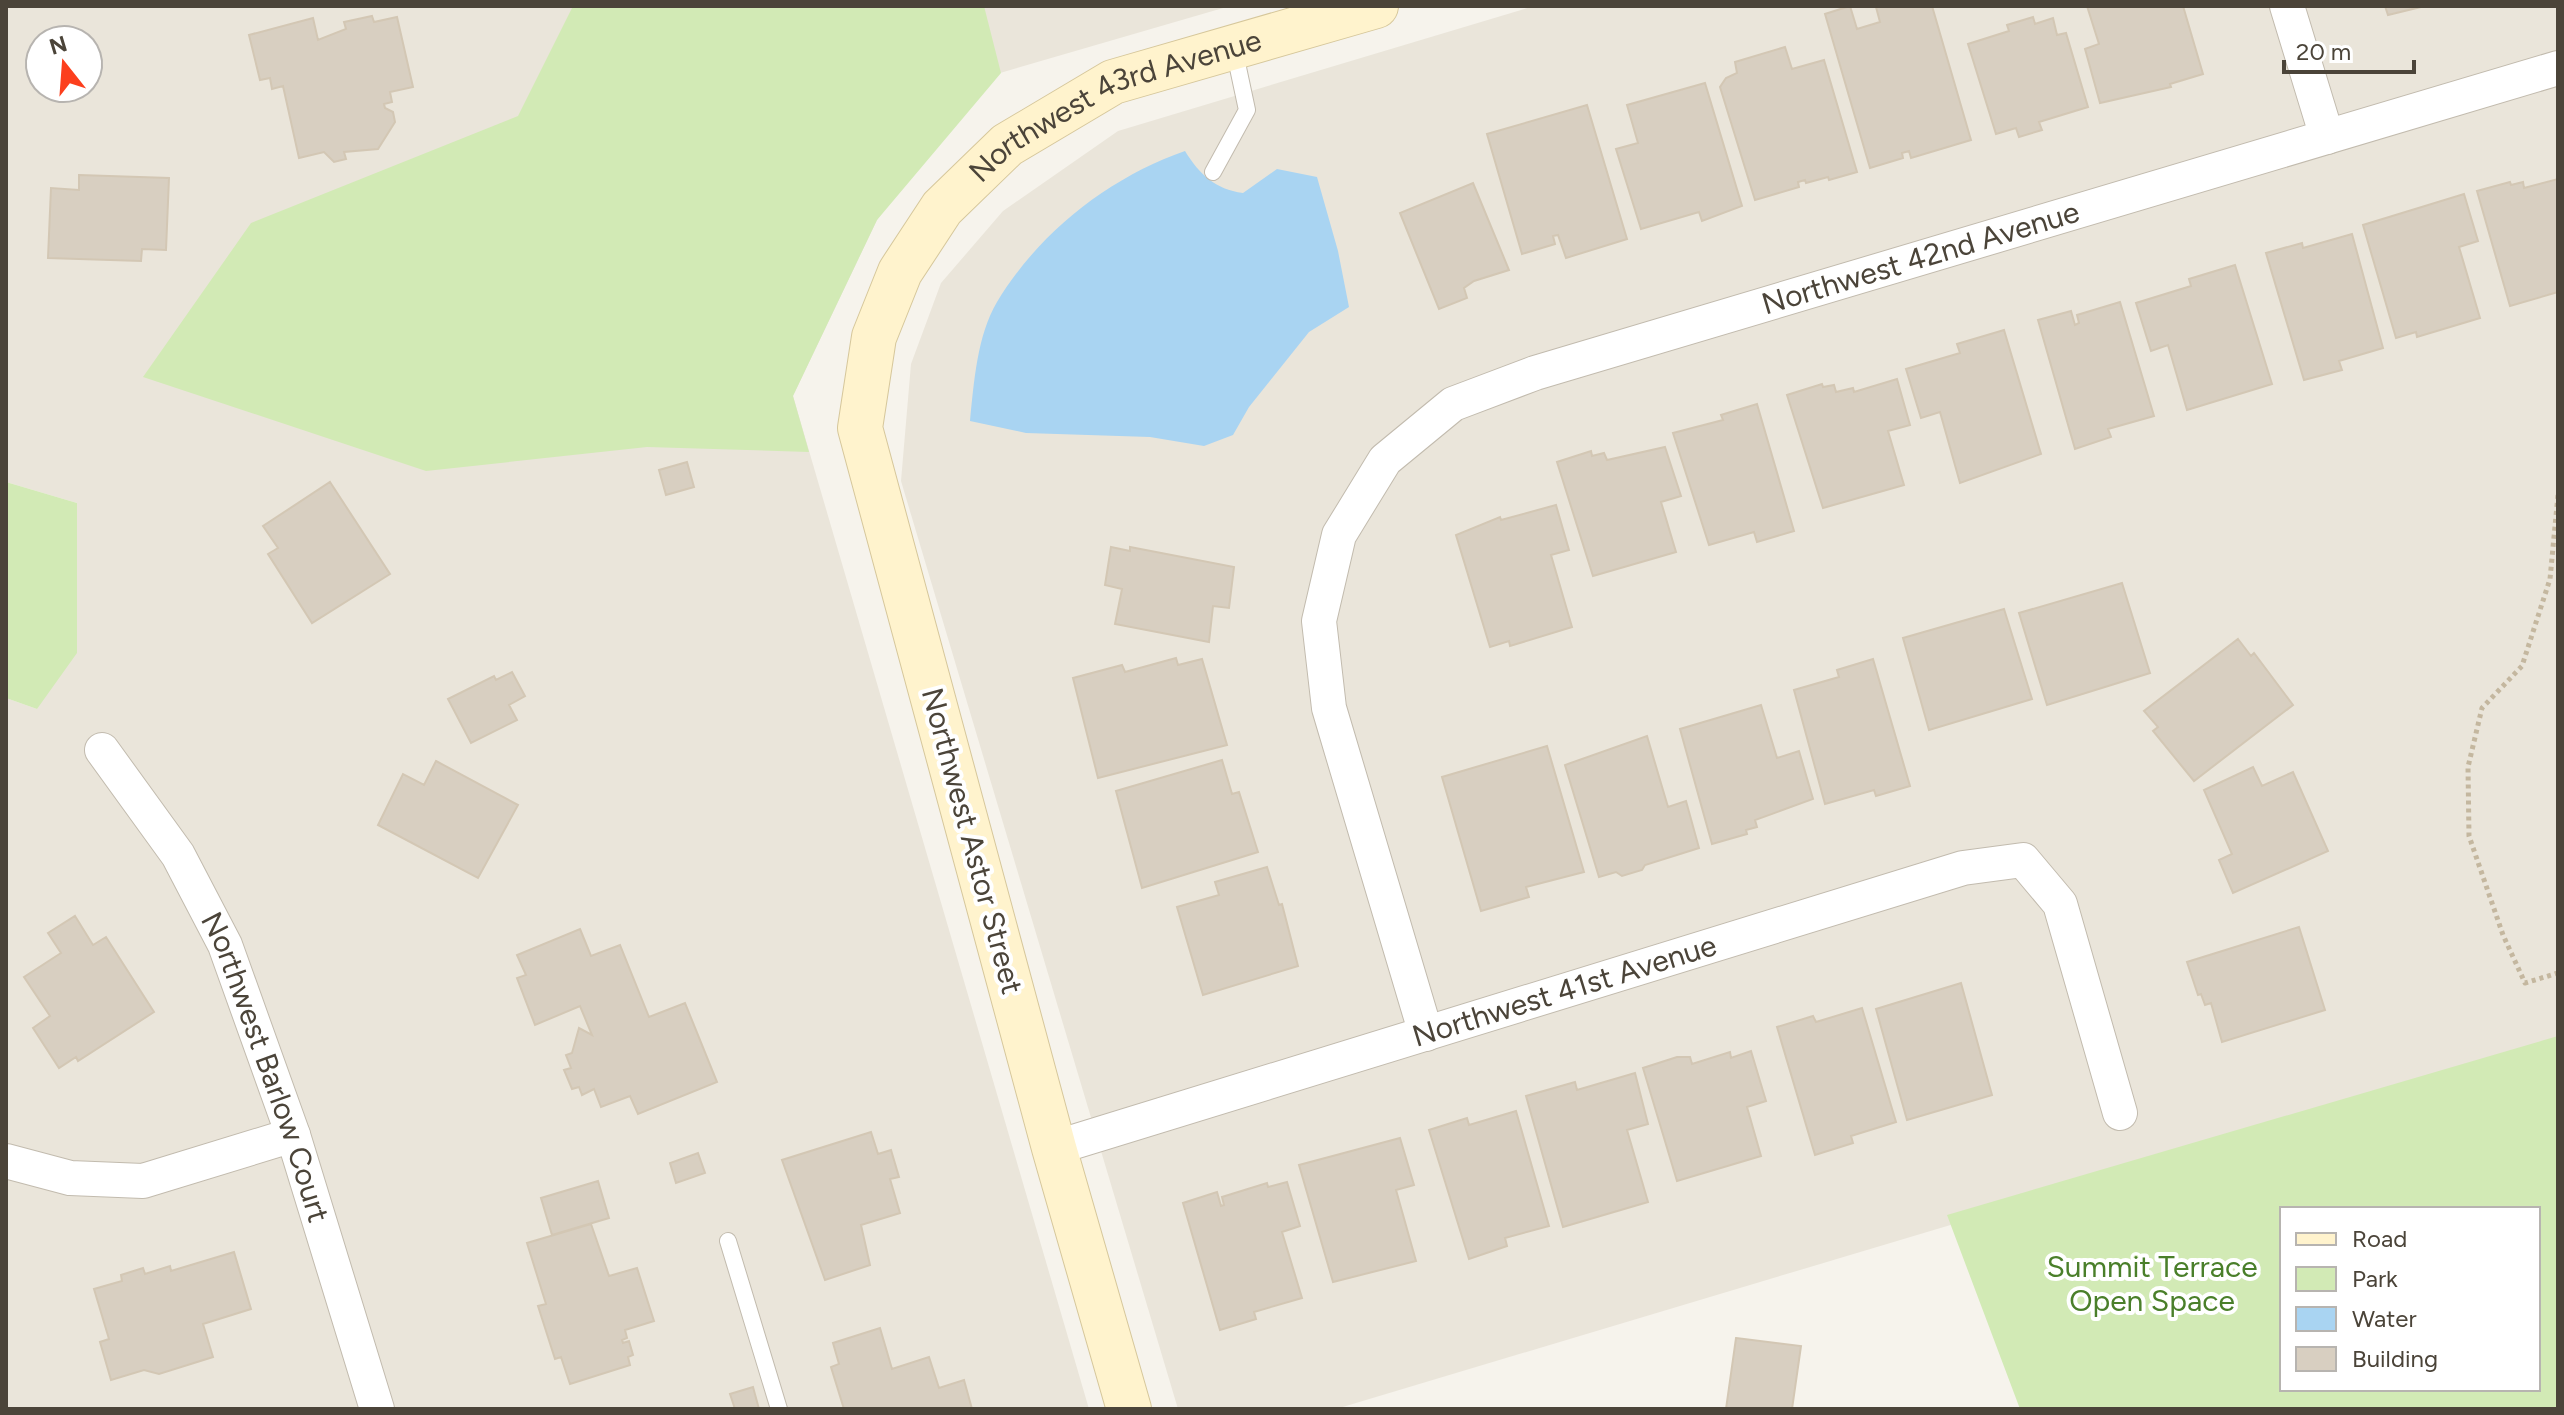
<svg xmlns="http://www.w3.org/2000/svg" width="2564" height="1415" viewBox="0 0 2564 1415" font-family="Figtree,sans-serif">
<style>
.residential{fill:#eae5da;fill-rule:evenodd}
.green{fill:#d2eab5;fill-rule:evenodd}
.water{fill:#a9d4f2}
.building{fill:#d8cfc1;stroke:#d3c7b4;stroke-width:2}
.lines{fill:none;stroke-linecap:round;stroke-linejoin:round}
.lane-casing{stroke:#c2bbae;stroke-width:18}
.street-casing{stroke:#c2bbae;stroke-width:36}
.secondary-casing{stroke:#d6c79b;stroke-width:46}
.path{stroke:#c4b79f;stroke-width:5;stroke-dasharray:4 4;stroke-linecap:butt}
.lane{stroke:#fff;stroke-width:16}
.street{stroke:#fff;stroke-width:34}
.secondary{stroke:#fff3cd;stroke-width:44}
.labels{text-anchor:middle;stroke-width:8;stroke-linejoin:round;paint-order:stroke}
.street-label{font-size:30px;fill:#4b4439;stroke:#fff}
.park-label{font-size:30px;fill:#4a7f2a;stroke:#fff}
</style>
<rect width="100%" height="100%" fill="#f6f3ec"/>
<path class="residential" d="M6 6H1230L1000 73 935 139 877 220 793 396 1089 1409H6V698L37 709 77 503 6 482ZM40 40H88V88H40Z
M1534 6H2558V1043L1336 1409H1178L901 481 911 364 941 283 1003 211 1118 131Z"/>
<path class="green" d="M573 6H984L1001 73 877 220 793 396 809 452 647 447 426 471 143 377 251 223 518 116Z
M6 482 77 503V653L37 709 6 698Z
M2558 1036V1409H2020L1947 1215ZM2282 1209H2538V1389H2282Z"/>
<path class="water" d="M1185 151C1200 175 1215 189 1243 193L1277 169 1317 177 1338 251 1349 307 1309 332 1249 407 1233 435 1204 446 1150 437 1026 433 970 421C974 382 977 336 997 302 1039 232 1110 177 1185 151Z"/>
<path class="building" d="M1850 6 1857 29 1880 22 1876 7 1932 6 1971 140 1911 158 1909 151 1902 153 1903 158 1870 168 1825 14Z
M2087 6H2183L2203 74 2170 84 2171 87 2100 103 2085 49 2099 44Z
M2385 6H2425L2388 15Z
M372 16 374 22 397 17 413 87 390 92 392 102 384 104 385 108 393 112 395 122 378 149 344 152 346 159 334 162 324 152 299 158 283 86 272 89 270 78 260 80 249 35 313 18 318 40 346 29 344 22Z
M2033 17 2035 24 2053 18 2057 35 2066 33 2088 107 2039 122 2042 130 2019 137 2016 128 1996 134 1968 44 2009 31 2007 25Z
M1785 47 1792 69 1824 60 1857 172 1829 180 1828 177 1806 183 1805 180 1798 182 1799 187 1755 200 1720 87 1726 78 1737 73 1735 62Z
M1705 83 1742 206 1702 221 1699 212 1641 229 1616 149 1638 143 1627 105Z
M1587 105 1627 239 1566 258 1558 235 1553 236 1555 244 1522 254 1487 134Z
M79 175 169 178 166 250 142 249 141 261 48 258 51 188 79 190Z
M2558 179V292L2510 306 2477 191 2510 182 2511 185 2523 182 2524 188Z
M1473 183 1509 270 1474 281 1464 288 1467 298 1439 309 1400 213Z
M2464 194 2478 241 2459 247 2480 318 2417 337 2416 332 2396 338 2363 225Z
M2352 234 2383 348 2339 361 2342 370 2304 380 2266 253 2302 243 2303 248Z
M2235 265 2272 384 2187 410 2168 345 2151 351 2136 303 2191 286 2189 279Z
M2120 302 2154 416 2108 429 2111 437 2075 449 2038 320 2071 311 2075 325 2079 323 2077 315Z
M2004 330 2041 454 1960 483 1940 412 1921 418 1906 369 1960 353 1957 344Z
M1897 379 1910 425 1888 431 1904 485 1823 508 1787 395 1822 384 1823 387 1834 385 1836 392 1853 388 1854 392Z
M1757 404 1794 531 1757 542 1754 532 1709 545 1673 433 1723 420 1721 415Z
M1665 447 1681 496 1661 502 1676 552 1593 576 1557 462 1591 451 1592 456 1604 453 1607 460Z
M687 462 694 487 666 495 659 470Z
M330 482 390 574 312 623 268 554 278 548 263 526Z
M1556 505 1569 550 1551 555 1572 627 1510 646 1509 641 1490 647 1456 535 1500 517 1501 520Z
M1111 547 1130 551V547L1234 567 1229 608 1213 606 1209 642 1115 624 1122 589 1105 585Z
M2122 583 2150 673 2047 705 2019 613Z
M2004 609 2032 699 1929 730 1903 638Z
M2238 639 2251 656 2254 653 2293 705 2194 781 2153 731 2158 727 2144 711Z
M1176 658 1178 665 1202 659 1227 745 1098 778 1073 678 1122 665 1125 672Z
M1873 659 1910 786 1876 796 1874 790 1825 804 1794 690 1839 677 1837 670Z
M512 672 525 696 509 705 517 720 471 743 448 699 494 676 496 680Z
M1761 705 1777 758 1799 751 1813 799 1755 820 1757 827 1746 830 1747 834 1712 844 1680 729Z
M1647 736 1668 807 1686 801 1699 848 1645 865 1642 870 1622 876 1616 872 1599 877 1565 765Z
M1547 746 1584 872 1526 887 1529 897 1481 911 1442 777Z
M1222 760 1232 794 1239 792 1258 852 1142 888 1116 791Z
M436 761 518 805 478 878 378 825 403 774 424 785Z
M2253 767 2262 786 2293 772 2328 851 2233 893 2219 860 2232 854 2204 790Z
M1267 867 1279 905 1282 904 1298 966 1203 995 1177 907 1219 895 1215 882Z
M75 916 93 945 106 937 154 1012 78 1061 76 1057 59 1068 33 1028 50 1016 24 977 61 953 48 933Z
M2299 927 2325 1010 2222 1042 2211 1003 2205 1005 2201 994 2198 995 2187 962Z
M580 929 591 956 620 945 649 1017 685 1003 717 1082 638 1114 630 1096 601 1107 594 1089 582 1095 579 1087 572 1089 564 1070 571 1068 566 1055 572 1053 579 1028 592 1035 580 1006 535 1025 517 978 526 975 517 955Z
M1961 983 1992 1095 1907 1120 1876 1009Z
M1862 1008 1896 1122 1851 1136 1853 1143 1815 1155 1777 1027 1813 1016 1816 1022Z
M1751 1051 1766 1101 1747 1107 1761 1156 1677 1181 1643 1068 1677 1057H1690L1692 1064 1730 1052 1731 1058Z
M1635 1073 1648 1124 1627 1130 1648 1202 1563 1227 1526 1096 1575 1082 1577 1090Z
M1516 1111 1549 1226 1505 1238 1507 1246 1469 1259 1429 1130 1467 1118 1469 1125Z
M871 1132 878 1154 891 1150 899 1177 890 1179 900 1213 861 1225 870 1265 825 1280 782 1160Z
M1400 1138 1414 1185 1396 1190 1416 1261 1333 1282 1299 1165Z
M698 1153 705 1173 676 1183 670 1163Z
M598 1181 609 1218 552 1235 541 1198Z
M1287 1182 1300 1226 1282 1232 1302 1298 1254 1312 1256 1319 1220 1330 1183 1203 1217 1192 1221 1206 1224 1205 1222 1197 1267 1183 1268 1187Z
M591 1224 609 1276 637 1268 654 1321 625 1330 627 1338 622 1340 623 1343 629 1341 633 1355 628 1357 630 1365 570 1384 561 1357 555 1359 538 1306 546 1304 527 1243Z
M234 1252 251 1309 203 1324 213 1357 159 1374 144 1370 111 1380 100 1342 109 1339 94 1289 122 1281 121 1275 143 1268 145 1274 170 1266 171 1271Z
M880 1328 892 1369 929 1357 939 1388 964 1380 972 1409H844L831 1367 839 1364 833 1343Z
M1736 1338 1801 1346 1792 1409H1726Z
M753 1387 759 1409H735L730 1394Z"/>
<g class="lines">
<g class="lane-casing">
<path id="lane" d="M1213 172 1247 110 1234 49
M728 1241 779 1409"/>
</g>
<g class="street-casing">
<g id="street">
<path d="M2287 6 2327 137"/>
<path id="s1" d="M102 750 178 855 225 945 293 1135 377 1409"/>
<path id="s2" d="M1426 1034 1329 708 1319 621 1339 535 1385 460 1453 404 1535 373 2558 68"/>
<path id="s3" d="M1054 1148 1963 868 2023 860 2060 904 2120 1113"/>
<path d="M6 1161 70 1178 143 1181 293 1135"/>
</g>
</g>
<g class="secondary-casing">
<g id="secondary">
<path id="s4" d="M1129 1409 1054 1148 860 428 874 337 900 272 942 208 1007 145 1113 82 1376 6"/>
</g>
</g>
<path class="path" d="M2558 495 2550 579 2522 666 2482 708 2468 767 2469 836 2503 935 2525 983 2558 973"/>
<use href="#lane" class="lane"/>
<use href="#street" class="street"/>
<use href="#secondary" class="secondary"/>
</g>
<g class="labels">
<g class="street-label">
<text dy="10" stroke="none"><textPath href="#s4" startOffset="1462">Northwest 43rd Avenue</textPath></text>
<text dy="10" stroke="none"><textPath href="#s2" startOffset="1182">Northwest 42nd Avenue</textPath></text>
<text transform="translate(972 841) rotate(75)" y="10">Northwest Astor Street</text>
<text dy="10" stroke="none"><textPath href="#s3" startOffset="534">Northwest 41st Avenue</textPath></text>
<text dy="10" stroke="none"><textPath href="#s1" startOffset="360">Northwest Barlow Court</textPath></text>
</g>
<g class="park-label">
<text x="2152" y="1277">Summit Terrace<tspan x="2152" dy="34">Open Space</tspan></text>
</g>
</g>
<rect width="2564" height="1415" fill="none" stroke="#4b4439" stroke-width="16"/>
<rect x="2280" y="1207" width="260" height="184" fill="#ffffff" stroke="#b7b4b0" stroke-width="2"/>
<rect x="2296" y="1233" width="40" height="12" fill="#fff3cd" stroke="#b7b4b0" stroke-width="2"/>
<text x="2352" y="1247" font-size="24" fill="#4b4439">Road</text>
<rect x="2296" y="1267" width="40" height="24" fill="#d2eab5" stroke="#b7b4b0" stroke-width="2"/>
<text x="2352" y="1287" font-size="24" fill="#4b4439">Park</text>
<rect x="2296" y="1307" width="40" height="24" fill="#a9d4f2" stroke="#b7b4b0" stroke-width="2"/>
<text x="2352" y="1327" font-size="24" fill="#4b4439">Water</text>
<rect x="2296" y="1347" width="40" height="24" fill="#d8cfc1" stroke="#b7b4b0" stroke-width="2"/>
<text x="2352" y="1367" font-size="24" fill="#4b4439">Building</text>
<g transform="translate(64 64) rotate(343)"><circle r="38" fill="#ffffff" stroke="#b7b4b0" stroke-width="2"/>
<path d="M0-6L14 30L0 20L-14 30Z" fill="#fc3f1d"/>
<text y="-12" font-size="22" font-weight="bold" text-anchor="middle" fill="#4b4439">N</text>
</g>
<path d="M2284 60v12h130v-12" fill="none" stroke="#4b4439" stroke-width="4"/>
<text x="2296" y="60" font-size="24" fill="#4b4439" stroke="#ffffff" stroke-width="6" paint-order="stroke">20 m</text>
</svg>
